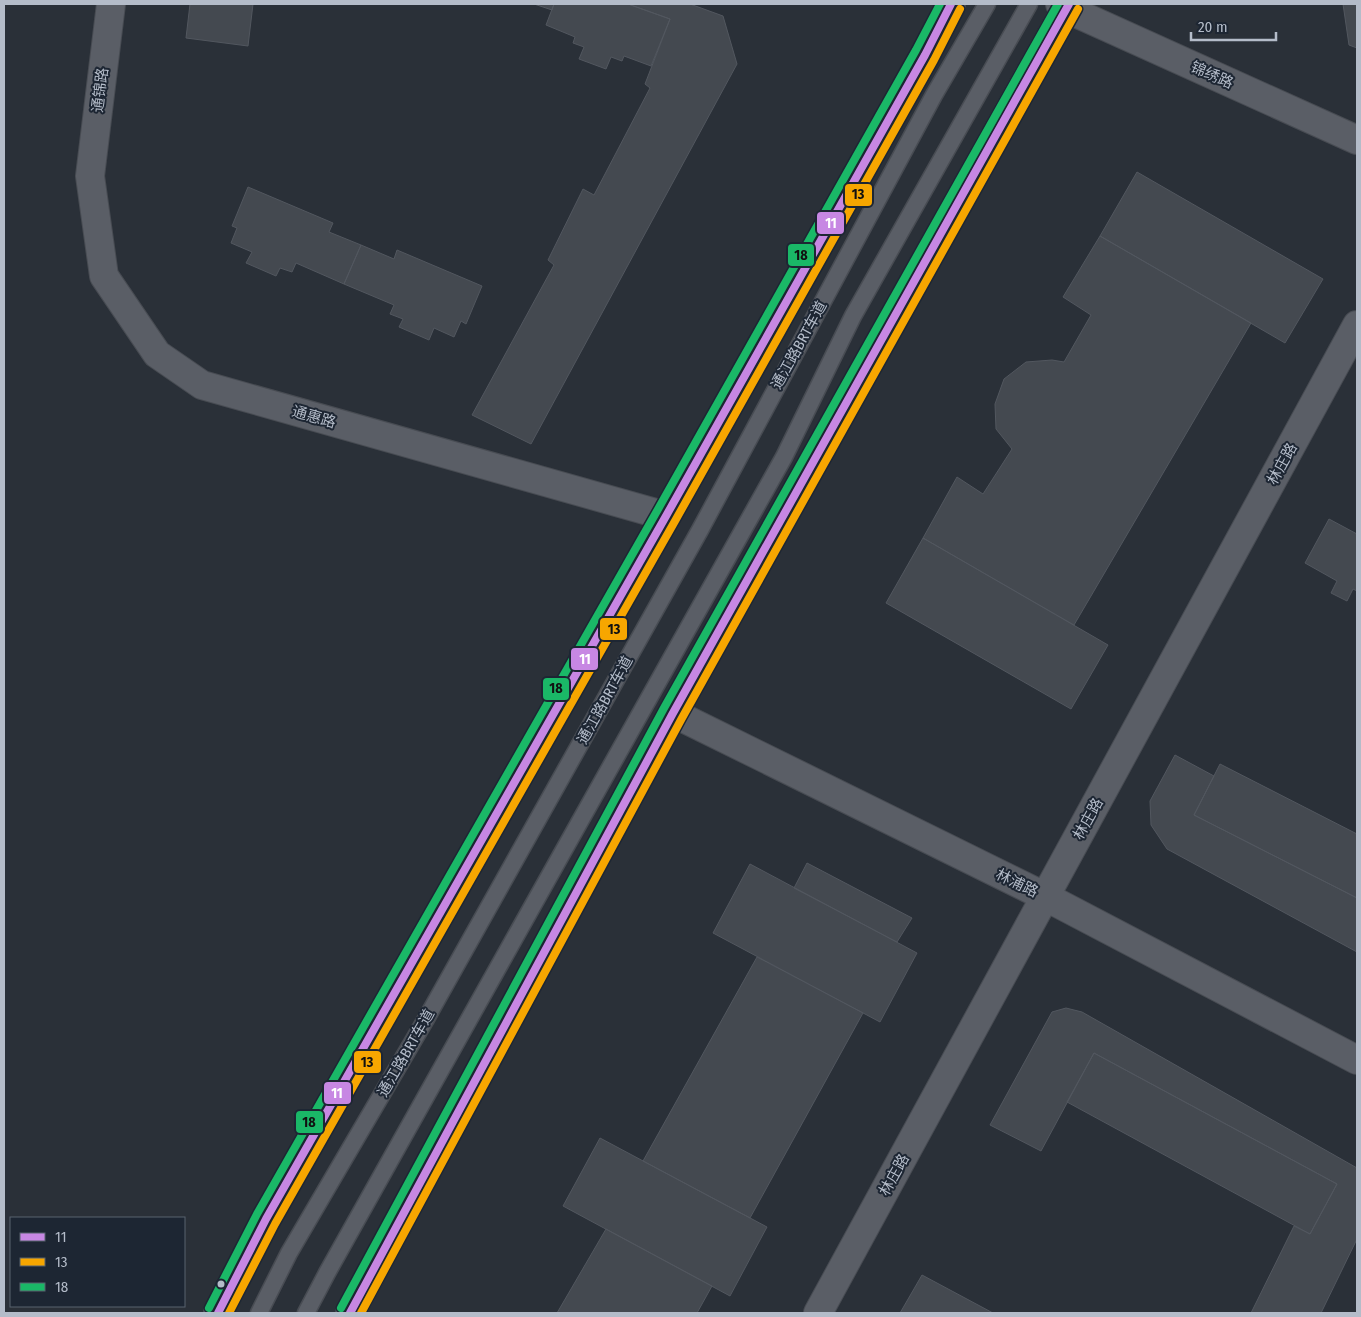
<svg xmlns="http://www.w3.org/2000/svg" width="1361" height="1317" viewBox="0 0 1361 1317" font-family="'Fira Sans Condensed','Noto Sans SC',sans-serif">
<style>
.building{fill:#444950;stroke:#52575f}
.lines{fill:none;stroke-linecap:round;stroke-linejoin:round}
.service-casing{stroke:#484c53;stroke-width:19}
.minor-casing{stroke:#484c53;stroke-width:30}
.tertiary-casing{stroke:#484c53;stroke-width:30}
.primary-casing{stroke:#484c55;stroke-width:30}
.service{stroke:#5a5e66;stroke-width:16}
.minor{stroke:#5a5e66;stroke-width:28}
.tertiary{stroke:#5a5e66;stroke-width:28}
.primary{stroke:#5c6168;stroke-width:28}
.bus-1-casing{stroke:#1d2633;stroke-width:11}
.bus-2-casing{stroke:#1d2633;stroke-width:11}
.bus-3-casing{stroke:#1d2633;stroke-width:11}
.bus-1{stroke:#c787e3;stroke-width:8}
.bus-2{stroke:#f7a600;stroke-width:8}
.bus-3{stroke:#1ab867;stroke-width:8}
.bus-dot{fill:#b4bcc9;stroke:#1d2633;stroke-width:2}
.labels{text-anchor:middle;stroke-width:4;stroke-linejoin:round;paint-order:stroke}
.street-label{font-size:15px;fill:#b4bcc9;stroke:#1d2633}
.line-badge{stroke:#1d2633;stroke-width:2}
.badge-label{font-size:14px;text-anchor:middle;font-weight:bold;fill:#fff}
.pale-badge-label{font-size:14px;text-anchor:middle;font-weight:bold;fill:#111}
</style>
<rect width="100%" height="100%" fill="#2a3038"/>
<path class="building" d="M190 4H253L248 46 186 38Z
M534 4H554L552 10Z
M554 4H628L670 19 651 66 624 56 622 61 611 57 606 69 579 59 584 47 573 43 575 37 546 25Z
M628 4H690L723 16 737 64 531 444 472 415 554 265 548 260 583 189 594 195 650 88 645 84 670 19Z
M1343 4H1357V48L1349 45Z
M1137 172 1323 279 1285 343 1100 236Z
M248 187 333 223 329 232 361 245 344 284 296 263 292 272 280 268 276 276 246 263 252 252 231 243 237 228 232 226Z
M1100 236 1251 323 1074 625 923 538 957 477 983 494 1012 449 996 429 995 404 1004 379 1026 362 1052 360 1064 362 1091 315 1063 297Z
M361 245 394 259 397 250 482 286 466 324 461 321 454 337 434 328 429 340 399 327 403 319 390 314 394 305 344 284Z
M1329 519 1357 534V591L1353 589 1347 601 1331 593 1337 581 1305 563Z
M923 538 1108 645 1071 709 886 603Z
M1175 755 1214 776 1194 815 1357 898V952L1167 849 1151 825 1150 801Z
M1220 764 1357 834V898L1194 815Z
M807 863 912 918 897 942 794 888Z
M750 864 917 953 880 1022 713 933Z
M757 957 863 1013 750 1218 643 1161Z
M1066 1008 1082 1012 1357 1168V1239L1321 1313H1251L1294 1226 1310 1234 1337 1184 1094 1053 1041 1151 990 1125 1052 1012Z
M1094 1053 1337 1184 1310 1234 1067 1102Z
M600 1138 767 1227 730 1296 563 1206Z
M606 1229 712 1286 697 1313H557Z
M922 1275 993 1313H900Z"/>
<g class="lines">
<g class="service-casing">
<path id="service" d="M259 1313 289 1253 426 1019 700 530 934 95 987 4
M306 1313 327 1273 784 457 853 316 1029 4"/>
</g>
<g class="minor-casing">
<path id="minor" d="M111 4 90 176 104 276 157 354 202 385 666 516
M673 713 1046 897 1357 1060
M818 1313 1357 325"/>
</g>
<g class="tertiary-casing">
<path id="tertiary" d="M1060 4 1067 9 1357 140"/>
</g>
<g class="primary-casing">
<path id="primary" d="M218 1313 266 1219 666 516 925 55 951 4
M350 1313 673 713 1069 4"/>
</g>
<use href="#service" class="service"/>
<use href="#minor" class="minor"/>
<use href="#tertiary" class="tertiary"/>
<use href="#primary" class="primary"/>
<g class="bus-1-casing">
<path id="bus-1" d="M218 1313 266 1219 666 516 925 55 951 4
M350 1313 673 713 1069 4"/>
</g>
<g class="bus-2-casing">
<path id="bus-2" d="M229 1313 275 1224 675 521 934 60 960 9
M361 1313 682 718 1078 9"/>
</g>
<g class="bus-3-casing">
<path id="bus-3" d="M209 1308 257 1214 657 511 916 50 940 4
M341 1308 664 708 1058 4"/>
</g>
<use href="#bus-1" class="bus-1"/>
<use href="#bus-2" class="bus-2"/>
<use href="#bus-3" class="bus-3"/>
</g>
<circle class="bus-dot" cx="221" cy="1284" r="4.5"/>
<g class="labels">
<g class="street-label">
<text transform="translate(1212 75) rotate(24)" y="5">锦绣路</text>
<text transform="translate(100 90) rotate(-83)" y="5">通锦路</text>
<text transform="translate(799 345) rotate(-61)" y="5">通江路BRT车道</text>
<text transform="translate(314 417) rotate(16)" y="5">通惠路</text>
<text transform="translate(1282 464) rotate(-61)" y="5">林庄路</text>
<text transform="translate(605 700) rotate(-61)" y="5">通江路BRT车道</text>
<text transform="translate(1088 819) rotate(-61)" y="5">林庄路</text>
<text transform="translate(1017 883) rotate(26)" y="5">林浦路</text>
<text transform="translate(406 1053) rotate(-60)" y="5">通江路BRT车道</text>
<text transform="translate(894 1175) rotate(-61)" y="5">林庄路</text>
</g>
</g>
<g class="line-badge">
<rect x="844" y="183" width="29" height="24" rx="5" fill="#f7a600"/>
<rect x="816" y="211" width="29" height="24" rx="5" fill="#c787e3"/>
<rect x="787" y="243" width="28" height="24" rx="5" fill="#1ab867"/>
<rect x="599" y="617" width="29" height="24" rx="5" fill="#f7a600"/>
<rect x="570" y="647" width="29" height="24" rx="5" fill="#c787e3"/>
<rect x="542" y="677" width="28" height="24" rx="5" fill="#1ab867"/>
<rect x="353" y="1050" width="29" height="24" rx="5" fill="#f7a600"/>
<rect x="323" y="1081" width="29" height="24" rx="5" fill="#c787e3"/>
<rect x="295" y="1110" width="29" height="24" rx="5" fill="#1ab867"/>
</g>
<g class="badge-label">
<text x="831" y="228">11</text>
<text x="585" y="664">11</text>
<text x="337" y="1098">11</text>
</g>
<g class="pale-badge-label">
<text x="858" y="199">13</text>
<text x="801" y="260">18</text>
<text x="614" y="634">13</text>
<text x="556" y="693">18</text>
<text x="367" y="1067">13</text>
<text x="309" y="1127">18</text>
</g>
<rect width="1361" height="1317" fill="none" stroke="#b4bcc9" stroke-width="10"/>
<rect x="10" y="1217" width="175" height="90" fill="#1d2633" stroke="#59626f"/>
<rect x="20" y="1233" width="25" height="8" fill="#c787e3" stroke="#59626f"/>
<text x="55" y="1242" font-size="15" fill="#b4bcc9">11</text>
<rect x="20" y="1258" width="25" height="8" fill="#f7a600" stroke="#59626f"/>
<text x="55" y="1267" font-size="15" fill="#b4bcc9">13</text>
<rect x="20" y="1283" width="25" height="8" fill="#1ab867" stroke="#59626f"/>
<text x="55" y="1292" font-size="15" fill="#b4bcc9">18</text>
<path d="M1191 32v8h85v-8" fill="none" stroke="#b4bcc9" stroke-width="2.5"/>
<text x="1198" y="32" font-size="15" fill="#b4bcc9" stroke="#1d2633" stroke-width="4" paint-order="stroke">20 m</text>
</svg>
